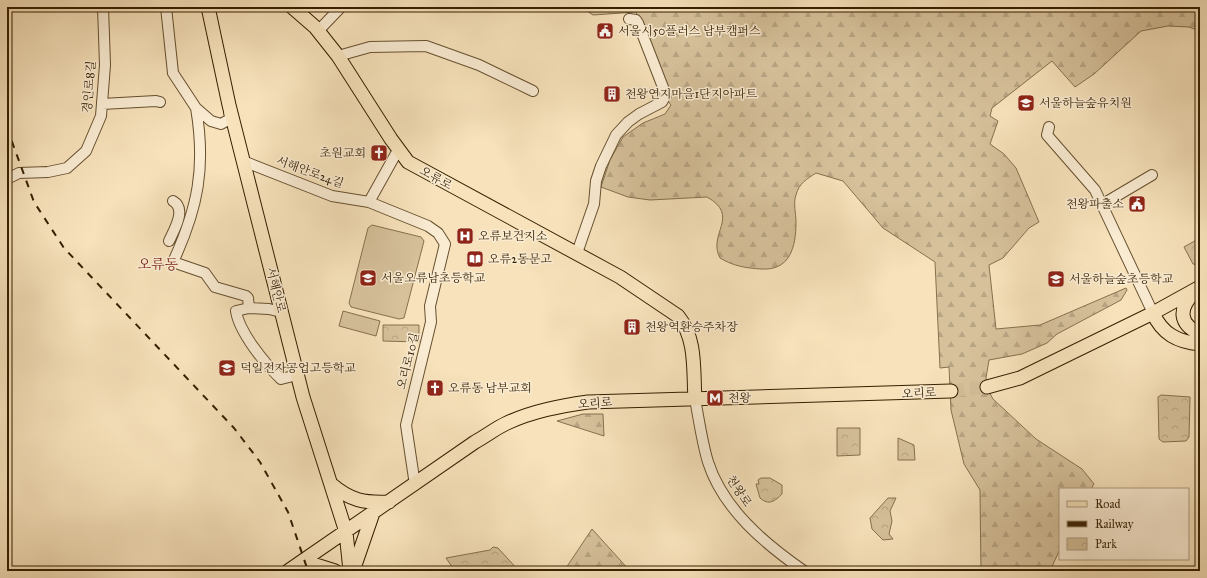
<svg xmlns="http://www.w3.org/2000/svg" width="1207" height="578" viewBox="0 0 1207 578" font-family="'IM FELL Great Primer','Noto Serif KR',serif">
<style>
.forest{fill:url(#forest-firs);stroke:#86704e}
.park{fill:url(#park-crowns);stroke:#86704e}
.pitch{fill:#d6c19b;stroke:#86704e}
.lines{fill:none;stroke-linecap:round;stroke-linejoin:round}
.major-tunnel{stroke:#d0bb96;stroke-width:13;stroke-dasharray:13 6;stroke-linecap:butt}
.minor-casing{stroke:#66502f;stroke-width:12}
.major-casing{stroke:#351f00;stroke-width:15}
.minor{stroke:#faecd3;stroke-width:10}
.major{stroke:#f7e2bb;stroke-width:13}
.rail{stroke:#351f00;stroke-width:2;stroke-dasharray:7 7;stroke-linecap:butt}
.labels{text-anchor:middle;stroke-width:3;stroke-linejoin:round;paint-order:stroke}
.poi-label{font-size:12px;fill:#351f00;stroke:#faecd3;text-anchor:start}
.street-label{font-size:12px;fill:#351f00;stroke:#faecd3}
.quarter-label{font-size:14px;fill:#7a1f14;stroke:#faecd3}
</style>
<defs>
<pattern id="forest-firs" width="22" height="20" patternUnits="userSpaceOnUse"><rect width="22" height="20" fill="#d6c19b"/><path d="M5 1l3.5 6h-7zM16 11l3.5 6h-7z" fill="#b8a584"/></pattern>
<pattern id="park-crowns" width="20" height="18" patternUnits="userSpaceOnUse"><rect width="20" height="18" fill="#d6c19b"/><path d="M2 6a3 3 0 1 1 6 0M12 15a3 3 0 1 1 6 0" fill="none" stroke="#b8a584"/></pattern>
</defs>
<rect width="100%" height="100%" fill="#f7e2bb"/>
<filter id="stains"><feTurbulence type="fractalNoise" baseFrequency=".005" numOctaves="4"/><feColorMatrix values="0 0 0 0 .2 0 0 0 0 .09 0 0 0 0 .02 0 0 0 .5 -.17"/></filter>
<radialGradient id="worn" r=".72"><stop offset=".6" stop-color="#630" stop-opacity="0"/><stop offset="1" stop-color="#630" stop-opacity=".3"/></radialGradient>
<path class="forest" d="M581 7H1200V31L1189 27 1168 26 1141 31 1094 74 1075 87 1052 61 992 108 990 116 998 121 990 144 1004 154 1016 168 1039 222 1029 228 1003 258 989 265 996 329 1040 325 1126 288 1127 290 1121 300 1057 334 1047 343 1022 354 989 360 986 378 987 388 993 399 1036 439 1082 469 1094 484 1091 489H1060V549L1050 571H981L980 490 964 464 951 410 949 367 940 368 935 262 883 228 843 181 816 173C807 179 799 183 796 195 793 203 796 214 796 222 796 247 790 271 761 269 746 268 733 266 720 258 707 234 741 216 707 197L650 200 628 197 601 187 610 160 623 137 643 123 665 114 671 105 667 100 636 12 593 15Z
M583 414H603L604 436 557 421Z
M592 529 630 571H564Z"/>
<path class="park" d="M1200 238V265L1193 264 1184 247Z
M383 325H419V342L383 341Z
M1161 395 1190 397 1189 437 1186 441 1163 442 1159 439 1158 397Z
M837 428H860V455L837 456Z
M898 438 914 445 915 460H898Z
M761 478H770L782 485V494C775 501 769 506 760 498L756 484H759L758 480Z
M888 498H896L890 511 892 521 889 534 893 539 883 540 872 529 870 518Z
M493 547 498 548 519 571H455L446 558 490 550Z"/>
<path class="pitch" d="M372 225 421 237 424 241 404 318 399 319 351 307 349 303 368 228Z
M343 311 380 321 376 336 339 326Z"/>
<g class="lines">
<path class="major-tunnel" d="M951 391 987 387"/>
<g class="minor-casing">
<path id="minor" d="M166 7 173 73 196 108
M318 31 341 7
M338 56 370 47 426 46 479 65 533 91
M102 104 156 101 160 102
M229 110 230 119 221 124 211 121 196 108C206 167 198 208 173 262L205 273 215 287 246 296 248 298 249 308 269 309 281 312
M1049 127 1047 135 1095 190 1153 313
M243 161 332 196 369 202 428 226 438 233 445 244 430 306 431 322 406 425 415 485
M7 179 19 173 48 172 67 168 86 151 101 116 105 65 103 7
M369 202 398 150
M1103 204 1152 175
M169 241C174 230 187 209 173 201
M577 253 594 204 596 181 601 166 616 135 628 122 639 114 662 102 666 95 638 23 636 20 629 19
M249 308 236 311C239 332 265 364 281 379L297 375
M695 399C699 420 702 442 708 462 723 509 765 544 804 571"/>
</g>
<g class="major-casing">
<path id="major" d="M208 7 229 105 303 397 346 532 350 571
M292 7 315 27 338 56 391 139 408 162 620 277 678 316C697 339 693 371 695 399
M1194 293C1178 309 1179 324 1200 334
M1153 313C1162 334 1178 342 1200 344
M987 387 1020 378 1153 313 1200 287
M331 484C351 501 364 503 389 502
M303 561 335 571
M288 571 475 442C486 436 496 428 507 423 533 411 560 406 588 402L951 391
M353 571 373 513"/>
</g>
<use href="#minor" class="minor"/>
<use href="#major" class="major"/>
<path class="rail" d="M7 128 34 202 64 248 234 428 260 462 288 512 308 571"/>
</g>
<defs>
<g id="civic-square" transform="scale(0.9)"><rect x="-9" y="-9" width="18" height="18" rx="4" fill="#8f2418" stroke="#faecd3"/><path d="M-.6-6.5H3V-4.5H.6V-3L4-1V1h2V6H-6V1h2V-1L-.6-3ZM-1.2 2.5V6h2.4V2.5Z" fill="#fff"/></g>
<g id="building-square" transform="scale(0.9)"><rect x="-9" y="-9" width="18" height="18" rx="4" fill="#8f2418" stroke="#faecd3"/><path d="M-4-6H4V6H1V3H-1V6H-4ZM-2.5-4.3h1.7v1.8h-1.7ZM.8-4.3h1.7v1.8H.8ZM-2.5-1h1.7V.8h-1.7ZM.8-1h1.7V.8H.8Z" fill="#fff"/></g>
<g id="school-square" transform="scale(0.9)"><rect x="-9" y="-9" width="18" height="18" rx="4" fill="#8f2418" stroke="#faecd3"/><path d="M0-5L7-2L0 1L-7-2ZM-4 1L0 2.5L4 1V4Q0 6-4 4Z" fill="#fff"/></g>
<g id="church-square" transform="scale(0.9)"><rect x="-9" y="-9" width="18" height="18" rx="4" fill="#8f2418" stroke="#faecd3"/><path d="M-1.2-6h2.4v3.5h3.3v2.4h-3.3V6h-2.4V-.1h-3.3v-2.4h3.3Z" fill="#fff"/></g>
<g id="hospital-square" transform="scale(0.9)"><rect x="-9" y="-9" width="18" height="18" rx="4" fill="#8f2418" stroke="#faecd3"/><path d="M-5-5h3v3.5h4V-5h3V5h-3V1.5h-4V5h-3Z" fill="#fff"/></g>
<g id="library-square" transform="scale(0.9)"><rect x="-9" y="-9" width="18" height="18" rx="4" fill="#8f2418" stroke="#faecd3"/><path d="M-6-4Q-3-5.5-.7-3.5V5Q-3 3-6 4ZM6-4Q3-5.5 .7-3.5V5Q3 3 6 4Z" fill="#fff"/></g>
<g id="metro-square" transform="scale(0.9)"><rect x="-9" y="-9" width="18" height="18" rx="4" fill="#8f2418" stroke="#faecd3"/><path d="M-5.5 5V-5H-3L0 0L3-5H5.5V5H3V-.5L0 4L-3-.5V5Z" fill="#fff"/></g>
</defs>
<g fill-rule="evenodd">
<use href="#civic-square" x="605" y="31"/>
<use href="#building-square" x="612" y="94"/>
<use href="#school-square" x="1026" y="103"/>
<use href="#church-square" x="379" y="153"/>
<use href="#civic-square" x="1137" y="204"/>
<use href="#hospital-square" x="465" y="236"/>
<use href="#library-square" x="475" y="259"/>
<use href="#school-square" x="368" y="278"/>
<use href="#school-square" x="1056" y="279"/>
<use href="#building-square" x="632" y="327"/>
<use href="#school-square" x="227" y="368"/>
<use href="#church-square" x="435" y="388"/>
<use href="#metro-square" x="715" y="398"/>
</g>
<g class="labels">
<g class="poi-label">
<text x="618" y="35">서울시50플러스 남부캠퍼스</text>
<text x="625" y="98">천왕연지마을1단지아파트</text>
<text x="1039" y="107">서울하늘숲유치원</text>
<text x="366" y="157" text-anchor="end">초원교회</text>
<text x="1124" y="208" text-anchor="end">천왕파출소</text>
<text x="478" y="240">오류보건지소</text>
<text x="488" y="263">오류2동문고</text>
<text x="381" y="282">서울오류남초등학교</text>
<text x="1069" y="283">서울하늘숲초등학교</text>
<text x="645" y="331">천왕역환승주차장</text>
<text x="240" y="372">덕일전자공업고등학교</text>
<text x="448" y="392">오류동 남부교회</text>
<text x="728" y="402">천왕</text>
</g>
<g class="street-label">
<text transform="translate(89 87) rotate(-85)" y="4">경인로8길</text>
<text transform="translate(310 172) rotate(20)" y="4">서해안로24길</text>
<text transform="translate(436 178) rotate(29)" y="4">오류로</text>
<text transform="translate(276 290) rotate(76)" y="4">서해안로</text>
<text transform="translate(408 361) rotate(-76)" y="4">오리로10길</text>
<text transform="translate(919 393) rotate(-3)" y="4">오리로</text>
<text transform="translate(595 403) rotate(-4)" y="4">오리로</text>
<text transform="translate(739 491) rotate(56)" y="4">천왕로</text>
</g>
<g class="quarter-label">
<text x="158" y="269">오류동</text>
</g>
</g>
<rect width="1207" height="578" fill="none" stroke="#f7e2bb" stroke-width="24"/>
<rect x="8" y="8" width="1191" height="562" fill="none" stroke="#351f00" stroke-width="2"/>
<rect x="12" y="12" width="1183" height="554" fill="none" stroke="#351f00"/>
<rect x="1059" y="488" width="130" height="72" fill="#faecd3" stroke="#ab9a7f"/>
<rect x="1067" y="501" width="20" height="6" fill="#f7e2bb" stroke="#ab9a7f"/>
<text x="1095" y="508" font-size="12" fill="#351f00">Road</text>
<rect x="1067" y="521" width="20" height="6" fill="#351f00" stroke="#ab9a7f"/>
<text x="1095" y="528" font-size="12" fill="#351f00">Railway</text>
<rect x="1067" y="538" width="20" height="12" fill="url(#park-crowns)" stroke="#ab9a7f"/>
<text x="1095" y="548" font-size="12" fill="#351f00">Park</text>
<rect width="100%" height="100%" filter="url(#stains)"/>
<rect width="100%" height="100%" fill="url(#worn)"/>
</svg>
